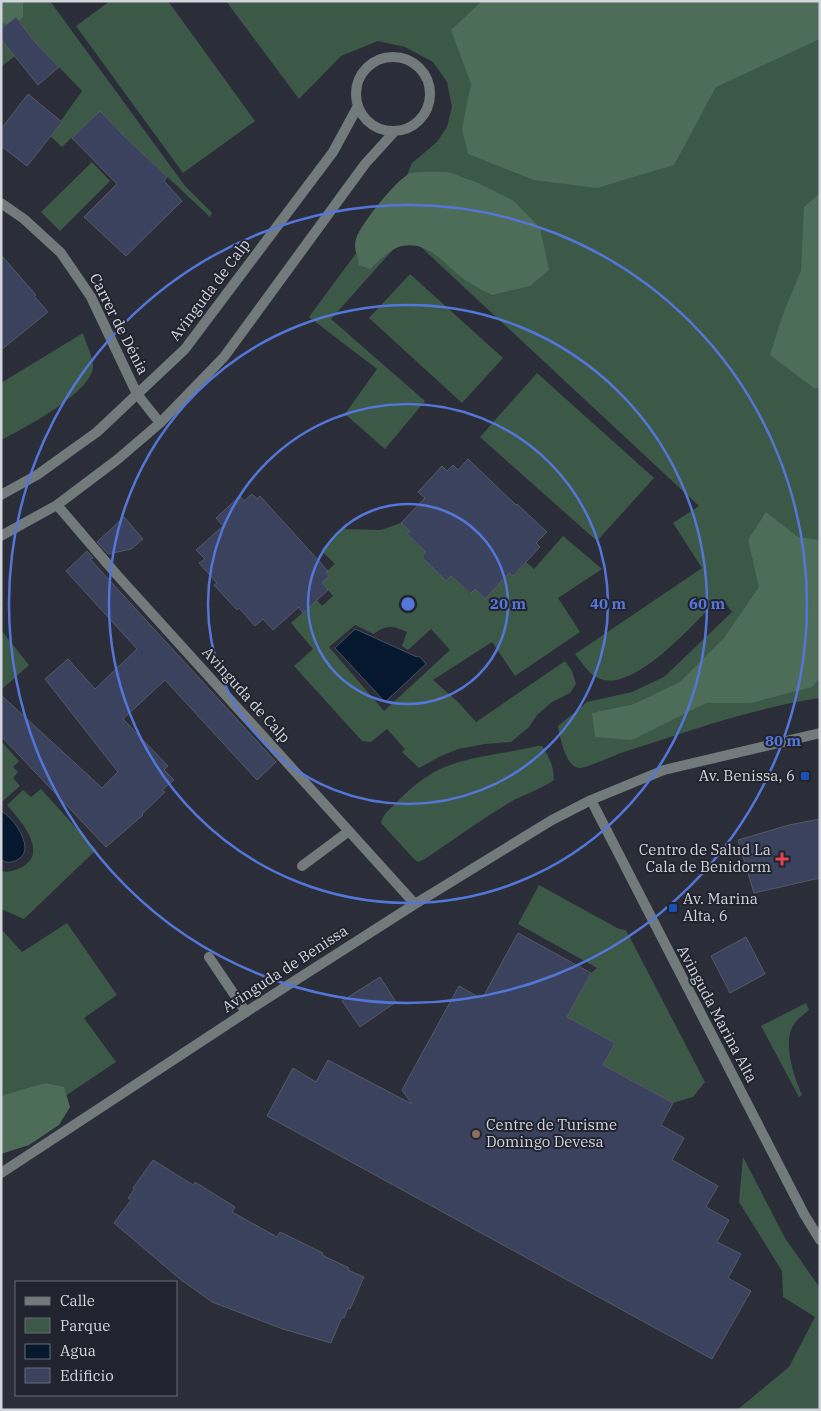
<svg xmlns="http://www.w3.org/2000/svg" width="821" height="1411" viewBox="0 0 821 1411" font-family="'IBM Plex Serif',serif">
<style>
.green{fill:#3c5846;fill-rule:evenodd}
.forest{fill:#4e6d59}
.water{fill:#06182d;stroke:#445162}
.building{fill:#3a425e;stroke:#555965}
.lines{fill:none;stroke-linecap:round;stroke-linejoin:round}
.service{stroke:#737a7b;stroke-width:10}
.minor{stroke:#737a7b;stroke-width:10}
.ring{fill:none;stroke:#5476d9;stroke-width:2.5}
.transit-dot{fill:#1a4fb4;stroke:#21242e;stroke-width:2}
.health-dot{fill:#e0444e;stroke:#21242e;stroke-width:2}
.education-dot{fill:#8d6e63;stroke:#21242e;stroke-width:2}
.labels{text-anchor:middle;stroke-width:4;stroke-linejoin:round;paint-order:stroke}
.street-label{font-size:15px;fill:#d3d5dc;stroke:#21242e}
.poi-label{font-size:15px;fill:#d3d5dc;stroke:#21242e;text-anchor:end}
.centre{fill:#5476d9;stroke:#21242e;stroke-width:2.5}
.ring-label{font-size:15px;text-anchor:middle;font-weight:bold;fill:#5476d9;stroke:#21242e;stroke-width:4;stroke-linejoin:round;paint-order:stroke}
</style>
<rect width="100%" height="100%" fill="#2b2e38"/>
<path class="green" d="M1 1H50L185 186 212 213 210 217 122 134 100 111 62 147 50 136 82 91 33 40 16 17 1 29Z
M110 1H168L255 121 183 173 76 26Z
M226 1H820V698C752 708 686 732 621 753 613 756 584 769 579 768 565 766 560 737 558 726L587 702 632 692 664 677 732 612 723 600 712 606C690 627 630 697 596 677 589 674 580 660 575 654L702 568 673 523 699 506 407 234 331 319 425 401 385 449 345 414 377 369 309 317 385 214 404 182 412 163 437 142 447 127 452 107 447 82 433 62 405 47 378 41 341 56 299 99Z
M1 39 15 56 1 67Z
M92 162 110 181 60 231 41 212Z
M410 274 503 358 462 403 369 318Z
M83 333C86 344 93 356 93 367 91 393 23 429 1 440V383Z
M537 373 654 478 597 541 480 437Z
M401 523 410 531 407 534 426 552 422 557 446 580 451 576 470 593 475 589 485 599 506 570 513 576 526 562 534 569 563 536 602 569 558 598 580 632 515 676 492 642 433 680 458 702 476 722 565 661 572 671 576 684 570 693 552 702 537 715 529 727 511 742 485 744 458 749 441 756 419 768 402 752 405 749 387 729 371 742 362 741 294 666 313 649 291 623 317 600 322 606 333 596 322 583 329 576 326 572 335 564 321 550 343 529 381 530ZM355 625 374 634C386 624 394 626 407 632L402 646 408 650 431 629 450 650 384 711 329 647Z
M1 630 29 665 1 690Z
M1 741 19 761 13 767 18 772 13 778 20 786 3 801H1Z
M537 746H542C549 756 554 767 554 780 541 789 526 794 512 801 482 819 454 839 425 859L418 862 414 859 381 823C382 815 389 810 394 805 406 792 423 777 440 769 469 756 505 754 537 746Z
M41 789 96 850 24 919 1 909V871C10 873 16 870 24 866 48 850 19 819 7 805L23 790 31 797Z
M539 885 619 929 626 930 705 1082 693 1097 673 1103 603 1065 615 1043 589 1029 555 1039 591 973 597 968 518 924Z
M67 923 117 995 84 1018 116 1062 1 1139V929L22 952Z
M806 1003 809 1010C804 1014 799 1018 795 1023 781 1040 794 1077 802 1095L799 1097 761 1026Z
M743 1157 785 1238 820 1288V1410H737L789 1367 815 1317 783 1297 782 1271 739 1202Z"/>
<path class="forest" d="M1 1H23V17L14 25 1 23Z
M482 1H820V39L716 87 674 165 597 188 534 180 468 154 462 129 471 84 451 30Z
M448 172 478 183 514 201 540 228 549 270 530 286 492 295C484 291 476 287 468 282 448 269 430 240 402 246 392 248 377 262 370 269L359 265C358 256 353 249 356 239 360 225 396 180 409 174 415 171 440 172 448 172Z
M820 193V388H814L770 355 783 314 801 271 804 207Z
M766 512 798 537 820 540V678L812 687 751 703H706L632 740 595 737 592 713 634 704 680 682 724 638 759 587 748 540Z
M45 1083 64 1087 70 1107 59 1125 29 1145 1 1154V1096Z"/>
<path class="water" d="M355 629 417 657 419 656 426 664 385 702 335 648Z
M1 811C12 817 25 835 25 848 25 859 9 867 1 859Z"/>
<path class="building" d="M16 17 33 40 59 67 38 85 1 39V29Z
M28 94 62 122 27 166 1 146V129Z
M100 111 122 134 167 177 164 181 182 201 126 256 84 217 117 184 72 138Z
M1 255 36 295 34 296 48 312 1 350Z
M468 459 516 505 517 504 547 532 536 543 540 547 513 576 509 573 485 599 475 589 471 593 451 576 446 581 422 557 426 552 407 534 410 531 401 523 425 498 418 492 442 466 447 471 453 465 458 470Z
M252 494 257 499 260 496 328 571 326 572 329 576 322 583 328 590 303 613 299 607 273 630 263 619 255 626 239 608 237 610 214 585 217 583 199 563 205 559 196 550 223 526 216 518 240 496 244 501Z
M124 517 143 539 131 549 108 554 97 542Z
M87 551 93 558 90 559 276 762 257 780 165 680 123 719 168 766 164 770 174 780 162 790 165 792 142 814 143 815 106 847 1 736V695L102 788 118 772 45 679 68 659 95 689 137 649 66 571Z
M820 819V878L754 893 738 840 789 825Z
M518 933 591 973 567 1017 615 1043 603 1065 673 1103 661 1125 684 1138 672 1160 718 1186 706 1207 729 1220 717 1242 741 1254 728 1278 751 1291 712 1359 267 1116 293 1068 316 1082 328 1060 412 1104 402 1090 459 986 482 999Z
M746 937 765 974 730 993 711 956Z
M380 977 396 1002 360 1027 342 1001Z
M153 1160 193 1185 195 1182 235 1207 232 1212 277 1237 280 1232 323 1253 322 1255 349 1268 348 1270 364 1277 350 1309 348 1308 344 1318 342 1317 331 1343 283 1329 212 1302 180 1279 114 1223 131 1200 128 1198 134 1190 133 1188Z"/>
<g class="lines">
<path class="service" d="M302 866 349 831
M209 957 246 1012"/>
<path class="minor" d="M356 94a37 37 0 1 1 74 0a37 37 0 1 1-74 0Z
M1 203 24 219 61 253 91 297 137 394 160 423
M1 495 37 475 97 432 185 349 333 152 358 106
M57 505 117 575 415 904
M1 536 57 505 118 459 160 423 224 357 365 164 395 131
M591 800 804 1214 820 1240
M1 1173 246 1012 415 904 552 820 591 800 664 770 820 733"/>
</g>
<g class="ring">
<circle cx="408" cy="604" r="100"/>
<circle cx="408" cy="604" r="200"/>
<circle cx="408" cy="604" r="299"/>
<circle cx="408" cy="604" r="399"/>
</g>
<g class="transit-dot">
<rect x="800" y="771" width="10" height="10" rx="2.5"/>
<rect x="668" y="903" width="10" height="10" rx="2.5"/>
</g>
<path class="health-dot" d="M779.5 851.5h5v5h5v5h-5v5h-5v-5h-5v-5h5z"/>
<circle class="education-dot" cx="476" cy="1134" r="5"/>
<g class="labels">
<g class="street-label">
<text transform="translate(210 290) rotate(-53)" y="5">Avinguda de Calp</text>
<text transform="translate(119 324) rotate(63)" y="5">Carrer de Dénia</text>
<text transform="translate(246 695) rotate(48)" y="5">Avinguda de Calp</text>
<text transform="translate(285 969) rotate(-33)" y="5">Avinguda de Benissa</text>
<text transform="translate(717 1014) rotate(62)" y="5">Avinguda Marina Alta</text>
</g>
<g class="poi-label">
<text x="795" y="781">Av. Benissa, 6</text>
<text x="771" y="855">Centro de Salud La<tspan x="771" dy="17">Cala de Benidorm</tspan></text>
<text x="683" y="904" text-anchor="start">Av. Marina<tspan x="683" dy="17">Alta, 6</tspan></text>
<text x="486" y="1130" text-anchor="start">Centre de Turisme<tspan x="486" dy="17">Domingo Devesa</tspan></text>
</g>
</g>
<circle cx="408" cy="604" r="8" class="centre"/>
<g class="ring-label">
<text x="508" y="609">20 m</text>
<text x="608" y="609">40 m</text>
<text x="707" y="609">60 m</text>
<text x="783" y="746">80 m</text>
</g>
<rect width="821" height="1411" fill="none" stroke="#d3d5dc" stroke-width="5"/>
<rect x="15" y="1281" width="162" height="115" fill="#21242e" stroke="#686b74"/>
<rect x="25" y="1297" width="25" height="8" fill="#737a7b" stroke="#686b74"/>
<text x="60" y="1306" font-size="15" fill="#d3d5dc">Calle</text>
<rect x="25" y="1318" width="25" height="15" fill="#3c5846" stroke="#686b74"/>
<text x="60" y="1331" font-size="15" fill="#d3d5dc">Parque</text>
<rect x="25" y="1344" width="25" height="15" fill="#06182d" stroke="#686b74"/>
<text x="60" y="1356" font-size="15" fill="#d3d5dc">Agua</text>
<rect x="25" y="1368" width="25" height="15" fill="#3a425e" stroke="#686b74"/>
<text x="60" y="1381" font-size="15" fill="#d3d5dc">Edificio</text>
</svg>
